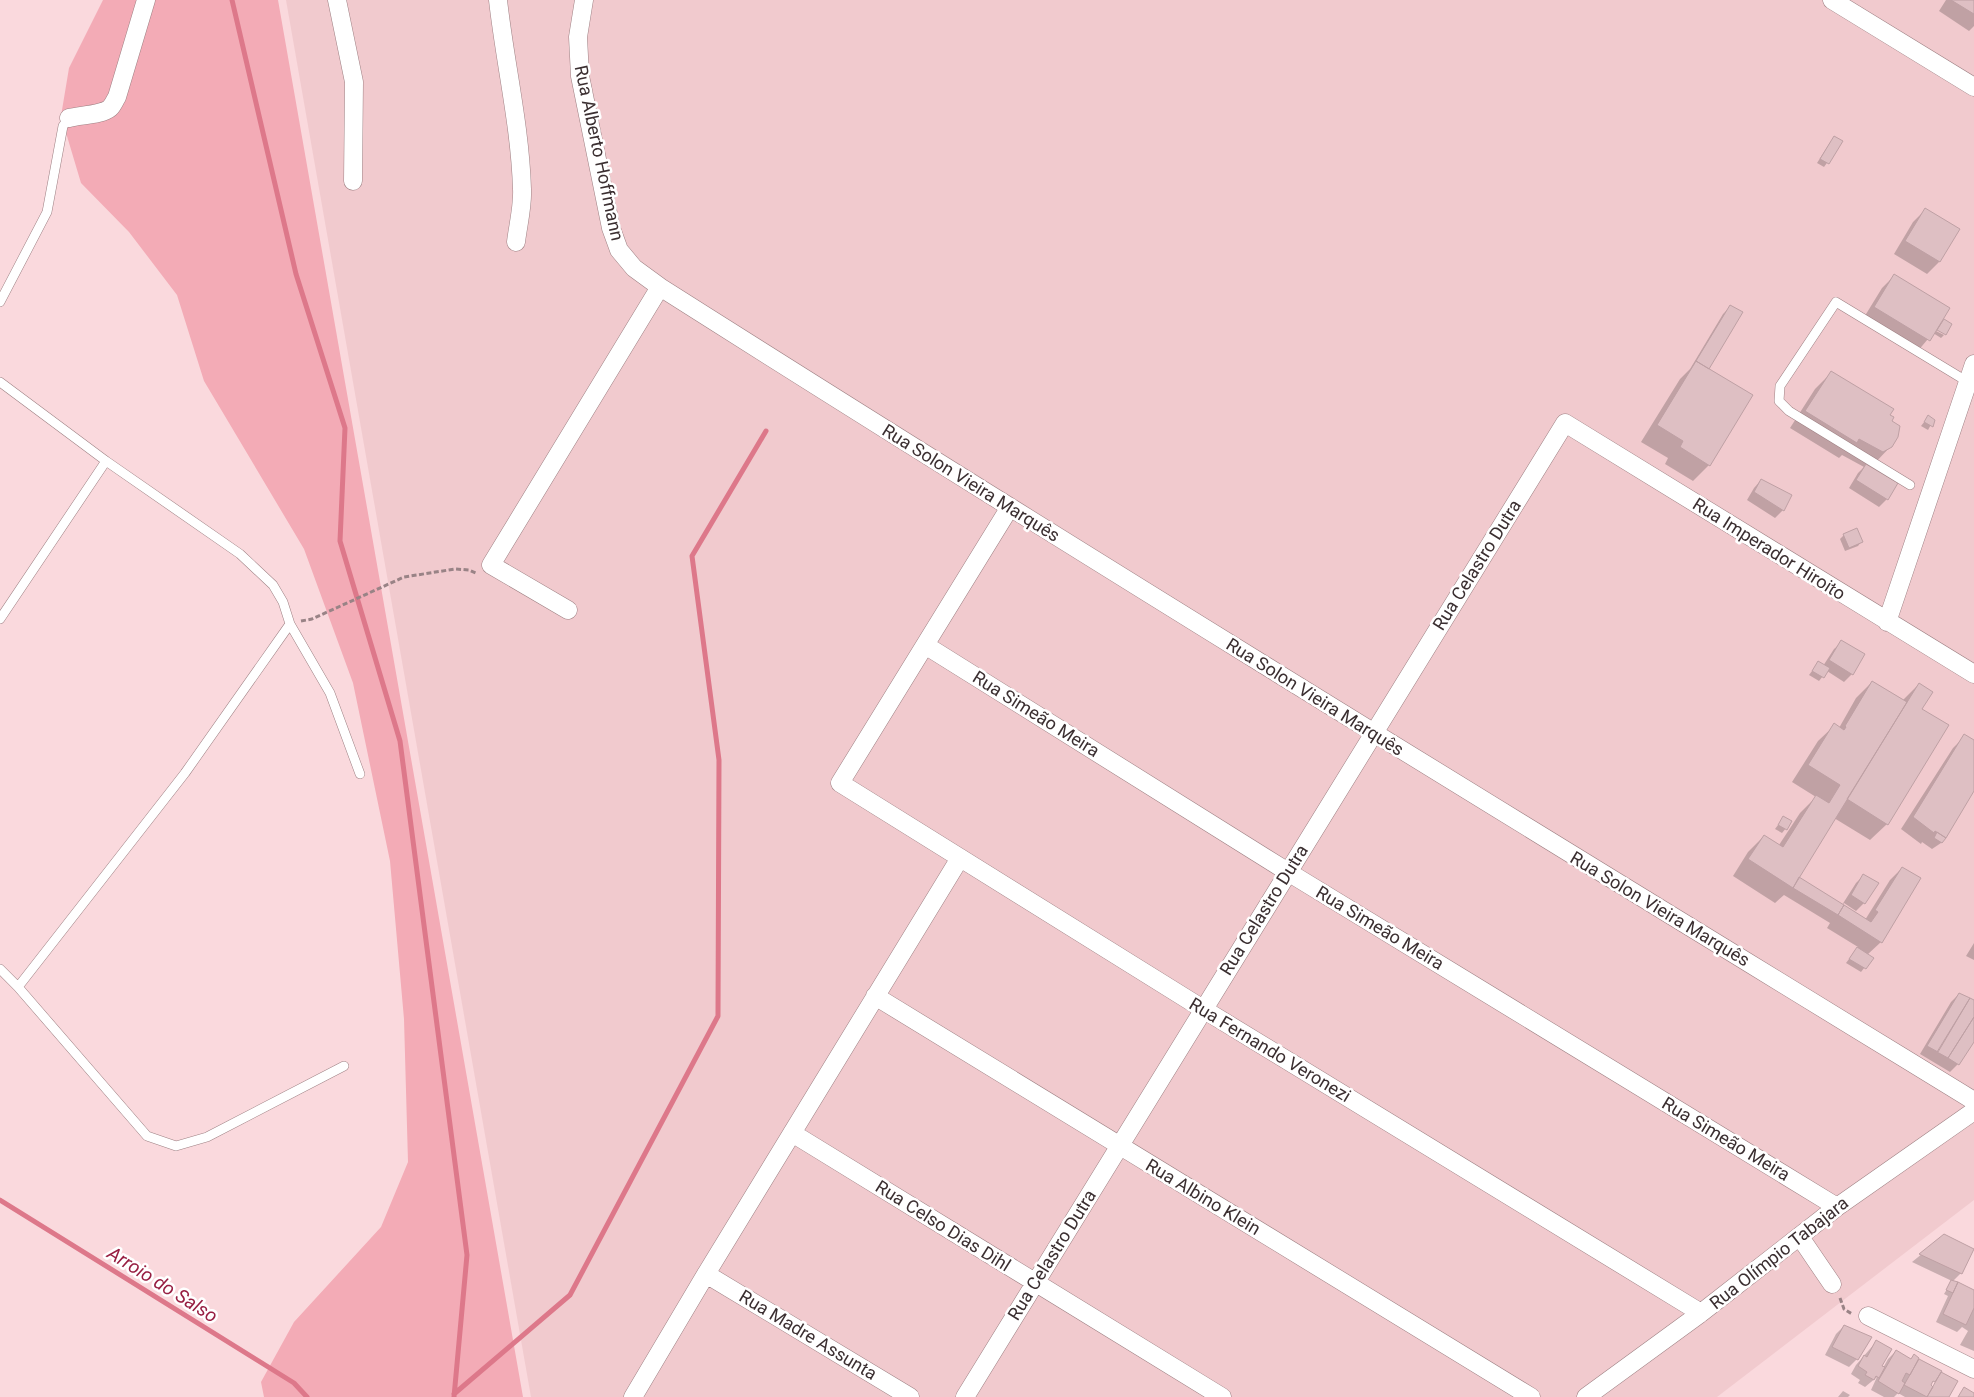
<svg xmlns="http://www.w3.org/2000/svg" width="1974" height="1397" viewBox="0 0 1974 1397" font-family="Roboto,sans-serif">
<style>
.built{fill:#f1cace}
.green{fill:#f3abb6}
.shadow{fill:#0003;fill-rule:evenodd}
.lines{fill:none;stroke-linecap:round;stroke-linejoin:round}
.stream{stroke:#dd788a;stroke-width:5}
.building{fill:#debfc3;stroke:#bea0a4}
.service-casing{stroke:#9e8184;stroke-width:10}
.minor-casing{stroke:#9e8184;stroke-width:19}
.path{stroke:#998386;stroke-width:3;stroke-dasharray:5 2.5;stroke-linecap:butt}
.service{stroke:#fff;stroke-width:9}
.minor{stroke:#fff;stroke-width:18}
.labels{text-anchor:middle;stroke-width:5;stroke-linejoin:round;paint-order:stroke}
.street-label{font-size:18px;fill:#3b2f31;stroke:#fff}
.water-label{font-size:19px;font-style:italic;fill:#971e42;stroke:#fff}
</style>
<rect width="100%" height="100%" fill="#fad9dd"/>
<path class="built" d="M286 0H1974V1200L1717 1397H531Z"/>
<path class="green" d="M103 0H278L523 1397H264L261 1382 294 1322 381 1227 408 1162 404 1019 390 861 353 683 304 549 204 381 177 295 129 232 81 183 61 116 69 68Z"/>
<path class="shadow" d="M1946 0H1974V26L1969 31 1939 11Z
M1831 141 1842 142 1824 167 1817 163Z
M1925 210 1958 230 1939 262 1927 274 1894 254 1913 222Z
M1894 276 1940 324 1944 321 1945 333 1936 328V331L1944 335 1941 338 1933 333 1917 352 1863 319 1882 288Z
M1731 306 1708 368 1709 465 1693 481 1665 464 1668 458 1641 442 1680 379 1690 369 1723 314Z
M1831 373 1889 415 1891 446 1875 463 1868 467 1887 499 1879 507 1849 488 1858 473 1864 467 1842 455 1839 458 1790 428 1815 389Z
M1928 417 1933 421 1928 430 1921 426Z
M1761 480 1783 510 1775 518 1747 500 1754 488Z
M1844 535 1861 542 1858 546 1845 551 1840 539Z
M1842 642 1852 674 1844 682 1827 671 1819 681 1809 675 1815 667 1823 666 1834 649Z
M1872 682 1903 700 1919 684 1920 710 1887 824 1870 840 1834 818 1797 878 1842 905 1856 883 1864 875V903L1856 911 1844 903 1842 906 1865 920 1890 880 1902 868 1881 942 1867 955 1872 958 1861 972 1846 963 1858 947 1827 928 1830 923 1784 895 1775 903 1733 876 1748 852 1764 836 1779 845 1800 813 1816 797 1792 782 1818 741 1835 725 1839 728 1856 698Z
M1965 736 1974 742V789L1941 843 1932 849 1922 842 1921 844 1901 829 1953 748Z
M1784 817 1791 822 1782 833 1775 829Z
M1974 943V960L1966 956Z
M1959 994 1974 1002V1040L1958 1064 1950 1072 1920 1054 1951 1002Z
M1944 1236 1961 1273 1952 1282 1974 1291V1351L1960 1345 1968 1331 1962 1327 1957 1332 1936 1322 1948 1296 1944 1294 1952 1281 1912 1262Z
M1844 1326 1857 1359 1849 1367 1825 1355 1836 1334Z
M1876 1342 1880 1366 1883 1368 1888 1359 1896 1351 1913 1367 1919 1361 1940 1371 1947 1397H1905L1898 1393 1894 1397H1884L1871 1390 1877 1377 1865 1387 1858 1383 1860 1380 1851 1374 1856 1365ZM1932 1379 1937 1382 1933 1388 1929 1386Z
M1843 1391 1850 1395 1848 1397H1838Z"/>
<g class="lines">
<path class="stream" d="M232 0 296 274 345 428 340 541 400 741 467 1255 454 1397
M0 1200 294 1383 307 1397
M454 1394 570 1295 718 1016 719 760 692 556 766 431"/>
</g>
<path class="building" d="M1951 0H1974V14Z
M1834 136 1843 141 1829 164 1820 159Z
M1925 208 1960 229 1940 262 1905 241Z
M1894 274 1950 308 1930 341 1874 307Z
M1730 305 1743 312 1709 369 1696 361Z
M1944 319 1952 324 1946 335 1937 330Z
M1696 361 1753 395 1710 466 1680 447 1683 441 1657 425Z
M1831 371 1894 409 1890 415 1894 417 1892 421 1900 426 1898 437 1892 447 1883 452 1859 439 1857 443 1805 411Z
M1928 415 1935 420 1933 427 1924 422Z
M1866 464 1898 483 1888 500 1856 480Z
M1761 479 1792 495 1784 511 1754 492Z
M1857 528 1863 542 1849 548 1843 534Z
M1841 640 1865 654 1853 675 1829 660Z
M1818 661 1830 668 1824 678 1812 671Z
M1872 681 1907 702 1793 888 1748 859 1764 835 1783 847 1816 795 1829 803 1840 785 1808 765 1834 723 1844 730 1846 727 1845 726Z
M1919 683 1933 692 1922 709 1949 725 1888 825 1847 799Z
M1964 734 1974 740V791L1946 838 1935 831 1934 833 1913 817Z
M1783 816 1792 821 1787 830 1778 825Z
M1937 832 1946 838 1942 843 1934 838Z
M1902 867 1921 878 1882 943 1838 915 1844 905 1871 922 1878 912 1875 910Z
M1863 874 1879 883 1865 904 1851 895Z
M1799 877 1844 905 1838 915 1793 888Z
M1857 947 1874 958 1866 969 1849 959Z
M1959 993 1970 998 1938 1052 1927 1046Z
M1970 998 1974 1000V1017L1948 1058 1937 1052Z
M1974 1017V1042L1959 1065 1948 1058Z
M1944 1234 1974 1249 1962 1274 1919 1254Z
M1951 1280 1958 1282 1953 1293 1946 1290Z
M1958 1282 1974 1290V1308L1966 1325 1943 1314Z
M1844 1325 1872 1337 1858 1360 1832 1347Z
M1876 1340 1892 1349 1882 1366 1885 1367 1879 1378 1876 1376 1874 1380 1865 1375 1867 1372 1858 1366 1864 1355 1867 1357Z
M1896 1350 1911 1359 1914 1354 1919 1358 1910 1375 1906 1373 1902 1381 1905 1383 1899 1394 1878 1381Z
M1919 1359 1942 1371 1935 1382 1933 1381 1931 1385 1933 1387 1927 1397 1904 1385Z
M1941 1372 1958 1381 1949 1397H1927Z
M1964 1387 1974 1393V1397H1958Z"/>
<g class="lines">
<g class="service-casing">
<path id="service" d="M0 302 47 212 63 126 69 118
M0 382 106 461 240 554 273 585 283 602 290 624 330 693 360 774
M1910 485 1789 411 1779 401 1780 386 1836 302 1968 382
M0 619 106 461
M0 969 18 987 147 1136 176 1146 207 1137 344 1066
M18 987 185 773 290 624"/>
</g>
<g class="minor-casing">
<path id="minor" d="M337 0 354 82 353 181
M498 0C505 63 520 125 522 189 523 206 518 225 516 242
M584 0 578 37 580 76 611 228 619 250 634 268 660 287C1095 563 1535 832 1974 1101
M1832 0 1974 87
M69 118C80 115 102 115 110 108 113 105 115 100 117 97L146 0
M1010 507 840 783 1203 1009 1701 1313
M568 610 491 565 660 287
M1887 622 1974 364
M925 645 1288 872 1837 1207
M875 996 1531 1397
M792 1133 1222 1397
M1800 1237 1832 1284
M706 1274 910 1397
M1868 1316 1974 1369
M633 1397 706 1274 960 858
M965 1397 1565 423 1974 674
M1586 1397 1701 1313 1837 1207 1974 1111"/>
</g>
<path class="path" d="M301 621 312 619 404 577 455 569 469 570 476 573
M1840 1298 1844 1309 1852 1314"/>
<use href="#service" class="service"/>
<use href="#minor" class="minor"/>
</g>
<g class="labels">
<g class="street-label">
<text transform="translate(599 153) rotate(78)" y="6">Rua Alberto Hoffmann</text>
<text transform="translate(971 483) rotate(32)" y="6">Rua Solon Vieira Marquês</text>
<text transform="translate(1769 549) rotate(32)" y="6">Rua Imperador Hiroito</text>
<text transform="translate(1477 565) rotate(-58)" y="6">Rua Celastro Dutra</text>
<text transform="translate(1315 697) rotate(32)" y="6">Rua Solon Vieira Marquês</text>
<text transform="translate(1036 714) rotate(32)" y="6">Rua Simeão Meira</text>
<text transform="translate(1660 909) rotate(31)" y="6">Rua Solon Vieira Marquês</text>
<text transform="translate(1264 910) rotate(-58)" y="6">Rua Celastro Dutra</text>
<text transform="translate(1380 928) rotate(31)" y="6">Rua Simeão Meira</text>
<text transform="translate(1270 1050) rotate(31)" y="6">Rua Fernando Veronezi</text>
<text transform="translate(1726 1139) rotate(31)" y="6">Rua Simeão Meira</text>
<text transform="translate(1203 1197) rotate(31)" y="6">Rua Albino Klein</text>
<text transform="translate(943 1226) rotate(32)" y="6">Rua Celso Dias Dihl</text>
<text transform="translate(1779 1253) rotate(-38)" y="6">Rua Olímpio Tabajara</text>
<text transform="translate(1052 1255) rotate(-58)" y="6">Rua Celastro Dutra</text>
<text transform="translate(808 1335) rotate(31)" y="6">Rua Madre Assunta</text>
</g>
<g class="water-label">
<text transform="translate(163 1284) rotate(32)" y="7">Arroio do Salso</text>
</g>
</g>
</svg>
